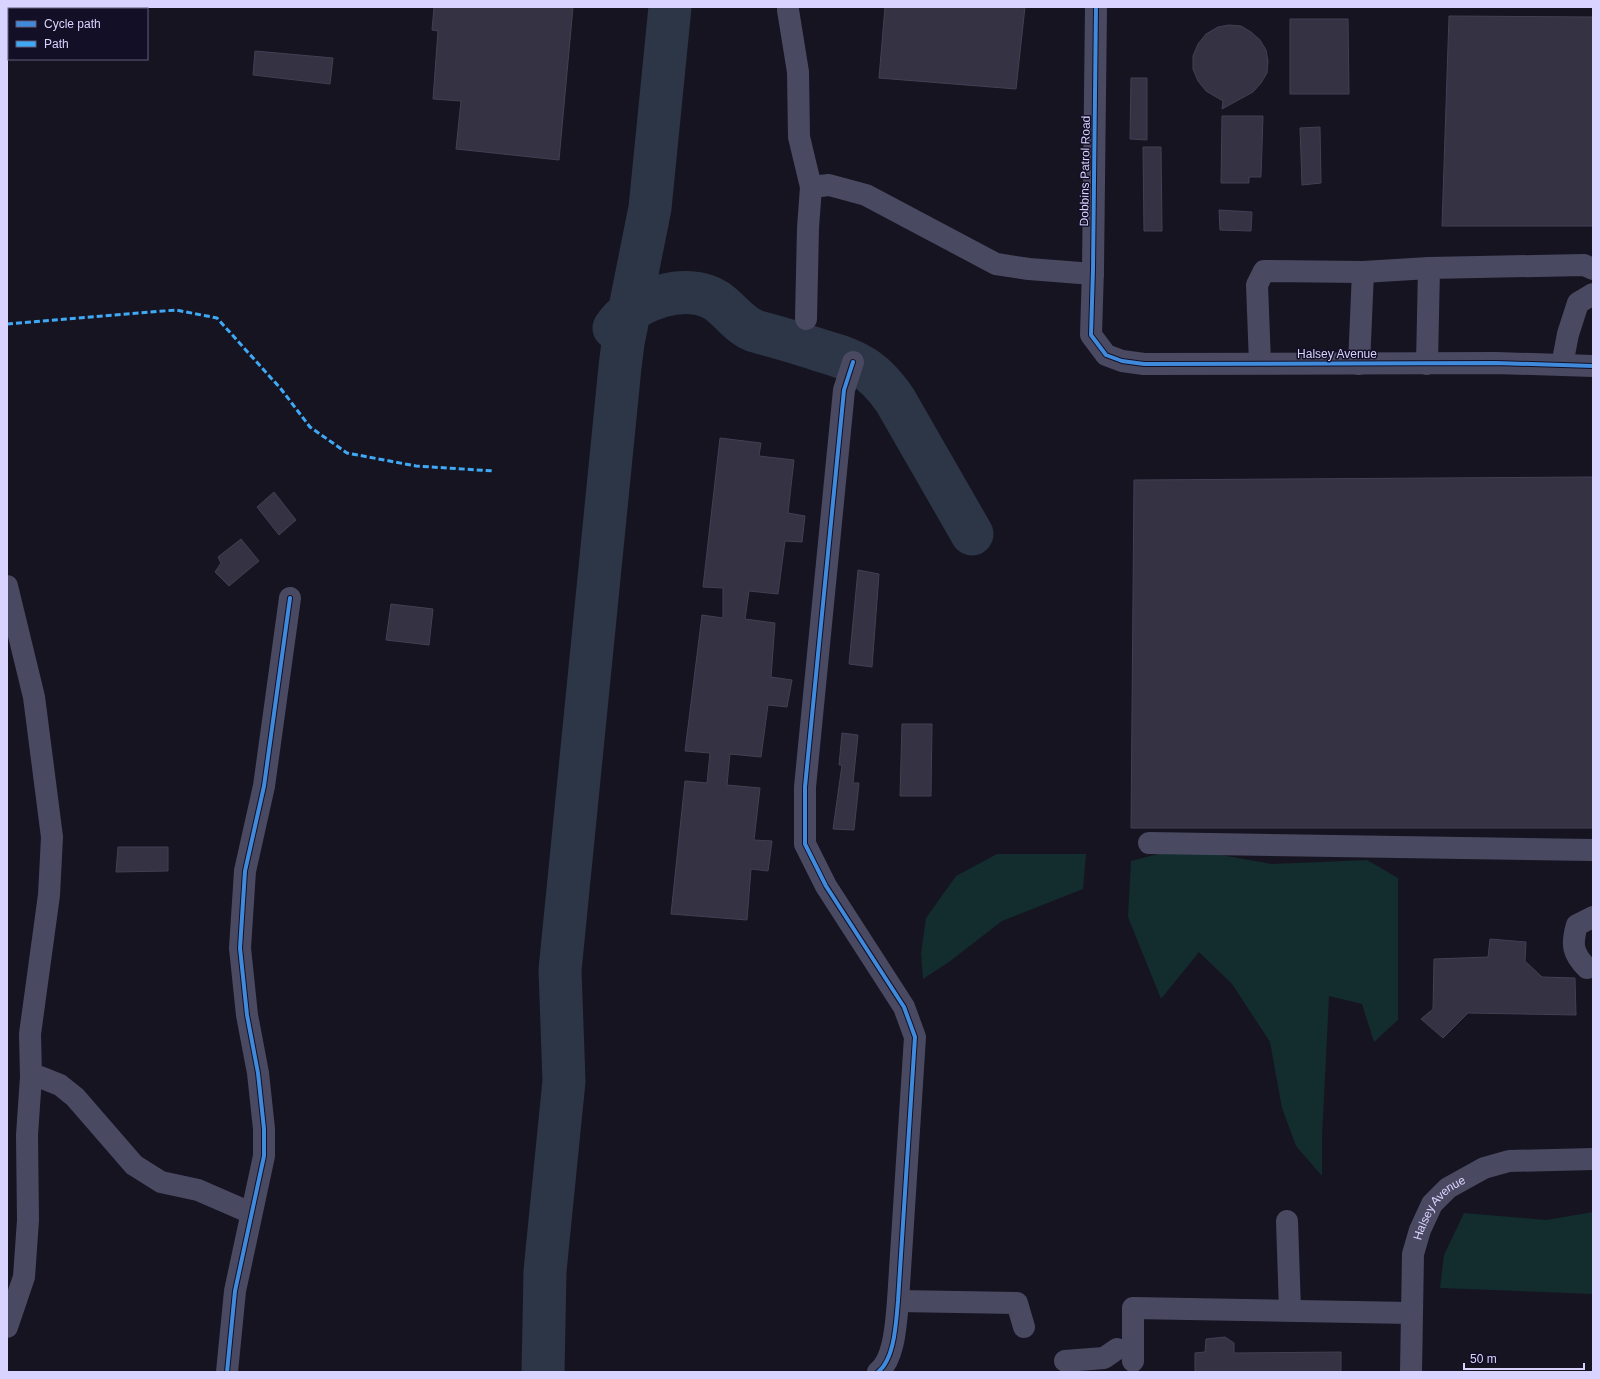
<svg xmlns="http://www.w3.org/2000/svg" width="1600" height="1379" viewBox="0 0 1600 1379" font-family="Arial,sans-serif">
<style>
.green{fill:#132c2d}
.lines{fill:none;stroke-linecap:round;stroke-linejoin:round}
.taxiway{stroke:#2c3646;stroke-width:43}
.building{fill:#343243;stroke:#433f54}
.minor{stroke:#4a4962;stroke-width:22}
.quiet{stroke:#3fa9f5;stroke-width:3;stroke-dasharray:6 3;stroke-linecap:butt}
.cycleway-casing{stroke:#130f26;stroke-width:6}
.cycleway{stroke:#408adc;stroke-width:4}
.labels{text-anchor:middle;stroke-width:3;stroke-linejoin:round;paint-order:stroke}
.street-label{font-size:12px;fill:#d9d4ff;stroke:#130f26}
</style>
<rect width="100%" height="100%" fill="#161421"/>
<path class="green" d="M1181 848 1272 864 1367 860 1398 878V1020L1374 1042 1362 1004 1329 996 1322 1138V1176L1296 1146 1282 1108 1270 1042 1232 984 1199 952 1161 999 1128 917 1131 861Z
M997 854H1086L1083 889 1002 921 949 962 923 979 921 953 926 918 956 876Z
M1593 1212V1294L1440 1288 1444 1255 1464 1213 1546 1220Z"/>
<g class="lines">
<path class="taxiway" d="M614 328C633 299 687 281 717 301 731 311 739 325 755 331 776 337 798 343 819 350 833 354 848 358 861 366 875 374 886 387 895 400L972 534
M543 1372 545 1271 564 1081 560 970 620 367 623 343 650 208 670 7"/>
</g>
<path class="building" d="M434 7H573L559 160 456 149 461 101 433 99 438 31 432 30Z
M885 7H1025L1016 89 879 78Z
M1449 16 1593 17V226H1442Z
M1290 19H1348L1349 94H1290Z
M1229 25 1241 26 1251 32 1260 40 1266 50 1268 61 1267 73 1261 83 1253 92 1222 109 1223 101 1206 91 1198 81 1193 69V56L1198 44 1206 34 1218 27Z
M255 51 333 58 330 84 253 75Z
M1131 78H1147V140L1130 139Z
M1222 116H1263L1261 177H1249V183H1221Z
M1320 127 1321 183 1302 185 1300 128Z
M1143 147H1161L1162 231H1144Z
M1219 210 1252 212 1251 231 1220 230Z
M720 438 761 443 759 456 794 460 788 513 805 516 802 542 785 541 778 594 749 591 745 619 775 623 771 677 792 680 787 707 768 705 761 757 730 754 727 785 760 788 754 840 772 841 768 871 751 869 747 920 671 914 685 781 707 783 710 753 685 751 702 615 723 618V588L703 587Z
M1593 477V828H1131L1134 480Z
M274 492 296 520 279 535 257 507Z
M241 539 259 561 229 586 215 572 221 563 218 557Z
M858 570 879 574 872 667 849 664Z
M391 604 433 609 429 645 386 640Z
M902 724H932L931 796H900Z
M842 733 858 735 853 783H859L854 830 833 829 842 765H839Z
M118 847H168V871L116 872Z
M1490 939 1526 942 1525 961 1542 977 1575 978 1576 1015 1468 1013 1443 1038 1421 1019 1433 1009 1434 959 1488 957Z
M1225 1337 1234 1343V1353L1341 1352V1372H1195V1353L1205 1352 1206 1339Z"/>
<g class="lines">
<g class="minor">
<path d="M1096 7 1093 269 1091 335 1106 355 1122 361 1144 364 1496 363 1593 366"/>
<path d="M788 10 798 72 799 137 811 187 808 228 806 319"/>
<path d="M811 187 829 185 866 195 996 264 1029 269 1093 274"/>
<path d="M853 362 844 390 805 787V844L826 886 904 1007 915 1037 898 1301C896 1321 895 1359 878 1372"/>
<path d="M1260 363 1257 285 1264 271 1363 272 1429 268 1584 265 1593 269"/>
<path d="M1359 364 1363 272"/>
<path d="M1427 364 1429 268"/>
<path d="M1562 365 1568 334 1578 303 1593 294"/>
<path d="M7 586 34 697 52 837 49 895 30 1034 31 1077 27 1135 28 1220 24 1277 7 1327"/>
<path d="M1149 843 1593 850"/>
<path d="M1587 968C1573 954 1571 945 1577 925L1593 917"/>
<path d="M31 1077H40L60 1085 75 1097 134 1165 161 1182 198 1190 251 1213"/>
<path d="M1287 1221 1290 1310"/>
<path d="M898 1301 1017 1303 1024 1327"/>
<path d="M1065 1361 1104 1358 1117 1349"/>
<path d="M1133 1361V1308L1411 1313"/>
<path d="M227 1372 235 1291 264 1156V1129L258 1073 247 1015 240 948 245 871 264 786 290 598"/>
<path id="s1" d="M1411 1372 1413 1254 1420 1230 1432 1204 1448 1188 1484 1168 1509 1161 1593 1159"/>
</g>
<path class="quiet" d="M7 324 176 310 217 318 281 389 310 427 347 453 416 466 494 471"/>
<g class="cycleway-casing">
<path id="cycleway" d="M1096 7 1093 269 1091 335 1106 355 1122 361 1144 364 1496 363 1593 366
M853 362 844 390 805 787V844L826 886 904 1007 915 1037 898 1301C896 1321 895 1359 878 1372
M227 1372 235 1291 264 1156V1129L258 1073 247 1015 240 948 245 871 264 786 290 598"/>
</g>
<use href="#cycleway" class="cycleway"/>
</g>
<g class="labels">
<g class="street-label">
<text transform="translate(1085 171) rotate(-89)" y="4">Dobbins Patrol Road</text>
<text x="1337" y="358">Halsey Avenue</text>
<text dy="4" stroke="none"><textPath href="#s1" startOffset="173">Halsey Avenue</textPath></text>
</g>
</g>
<rect width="1600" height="1379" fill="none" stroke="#d9d4ff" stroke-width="16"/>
<rect x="8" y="8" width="140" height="52" fill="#130f26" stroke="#625e7d"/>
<rect x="16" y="21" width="20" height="6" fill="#408adc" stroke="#625e7d"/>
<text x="44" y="28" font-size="12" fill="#d9d4ff">Cycle path</text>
<rect x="16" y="41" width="20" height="6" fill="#3fa9f5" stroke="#625e7d"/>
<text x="44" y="48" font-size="12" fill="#d9d4ff">Path</text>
<path d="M1464 1363v6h120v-6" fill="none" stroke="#d9d4ff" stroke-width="2"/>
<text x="1470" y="1363" font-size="12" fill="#d9d4ff" stroke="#130f26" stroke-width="3" paint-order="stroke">50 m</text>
</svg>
